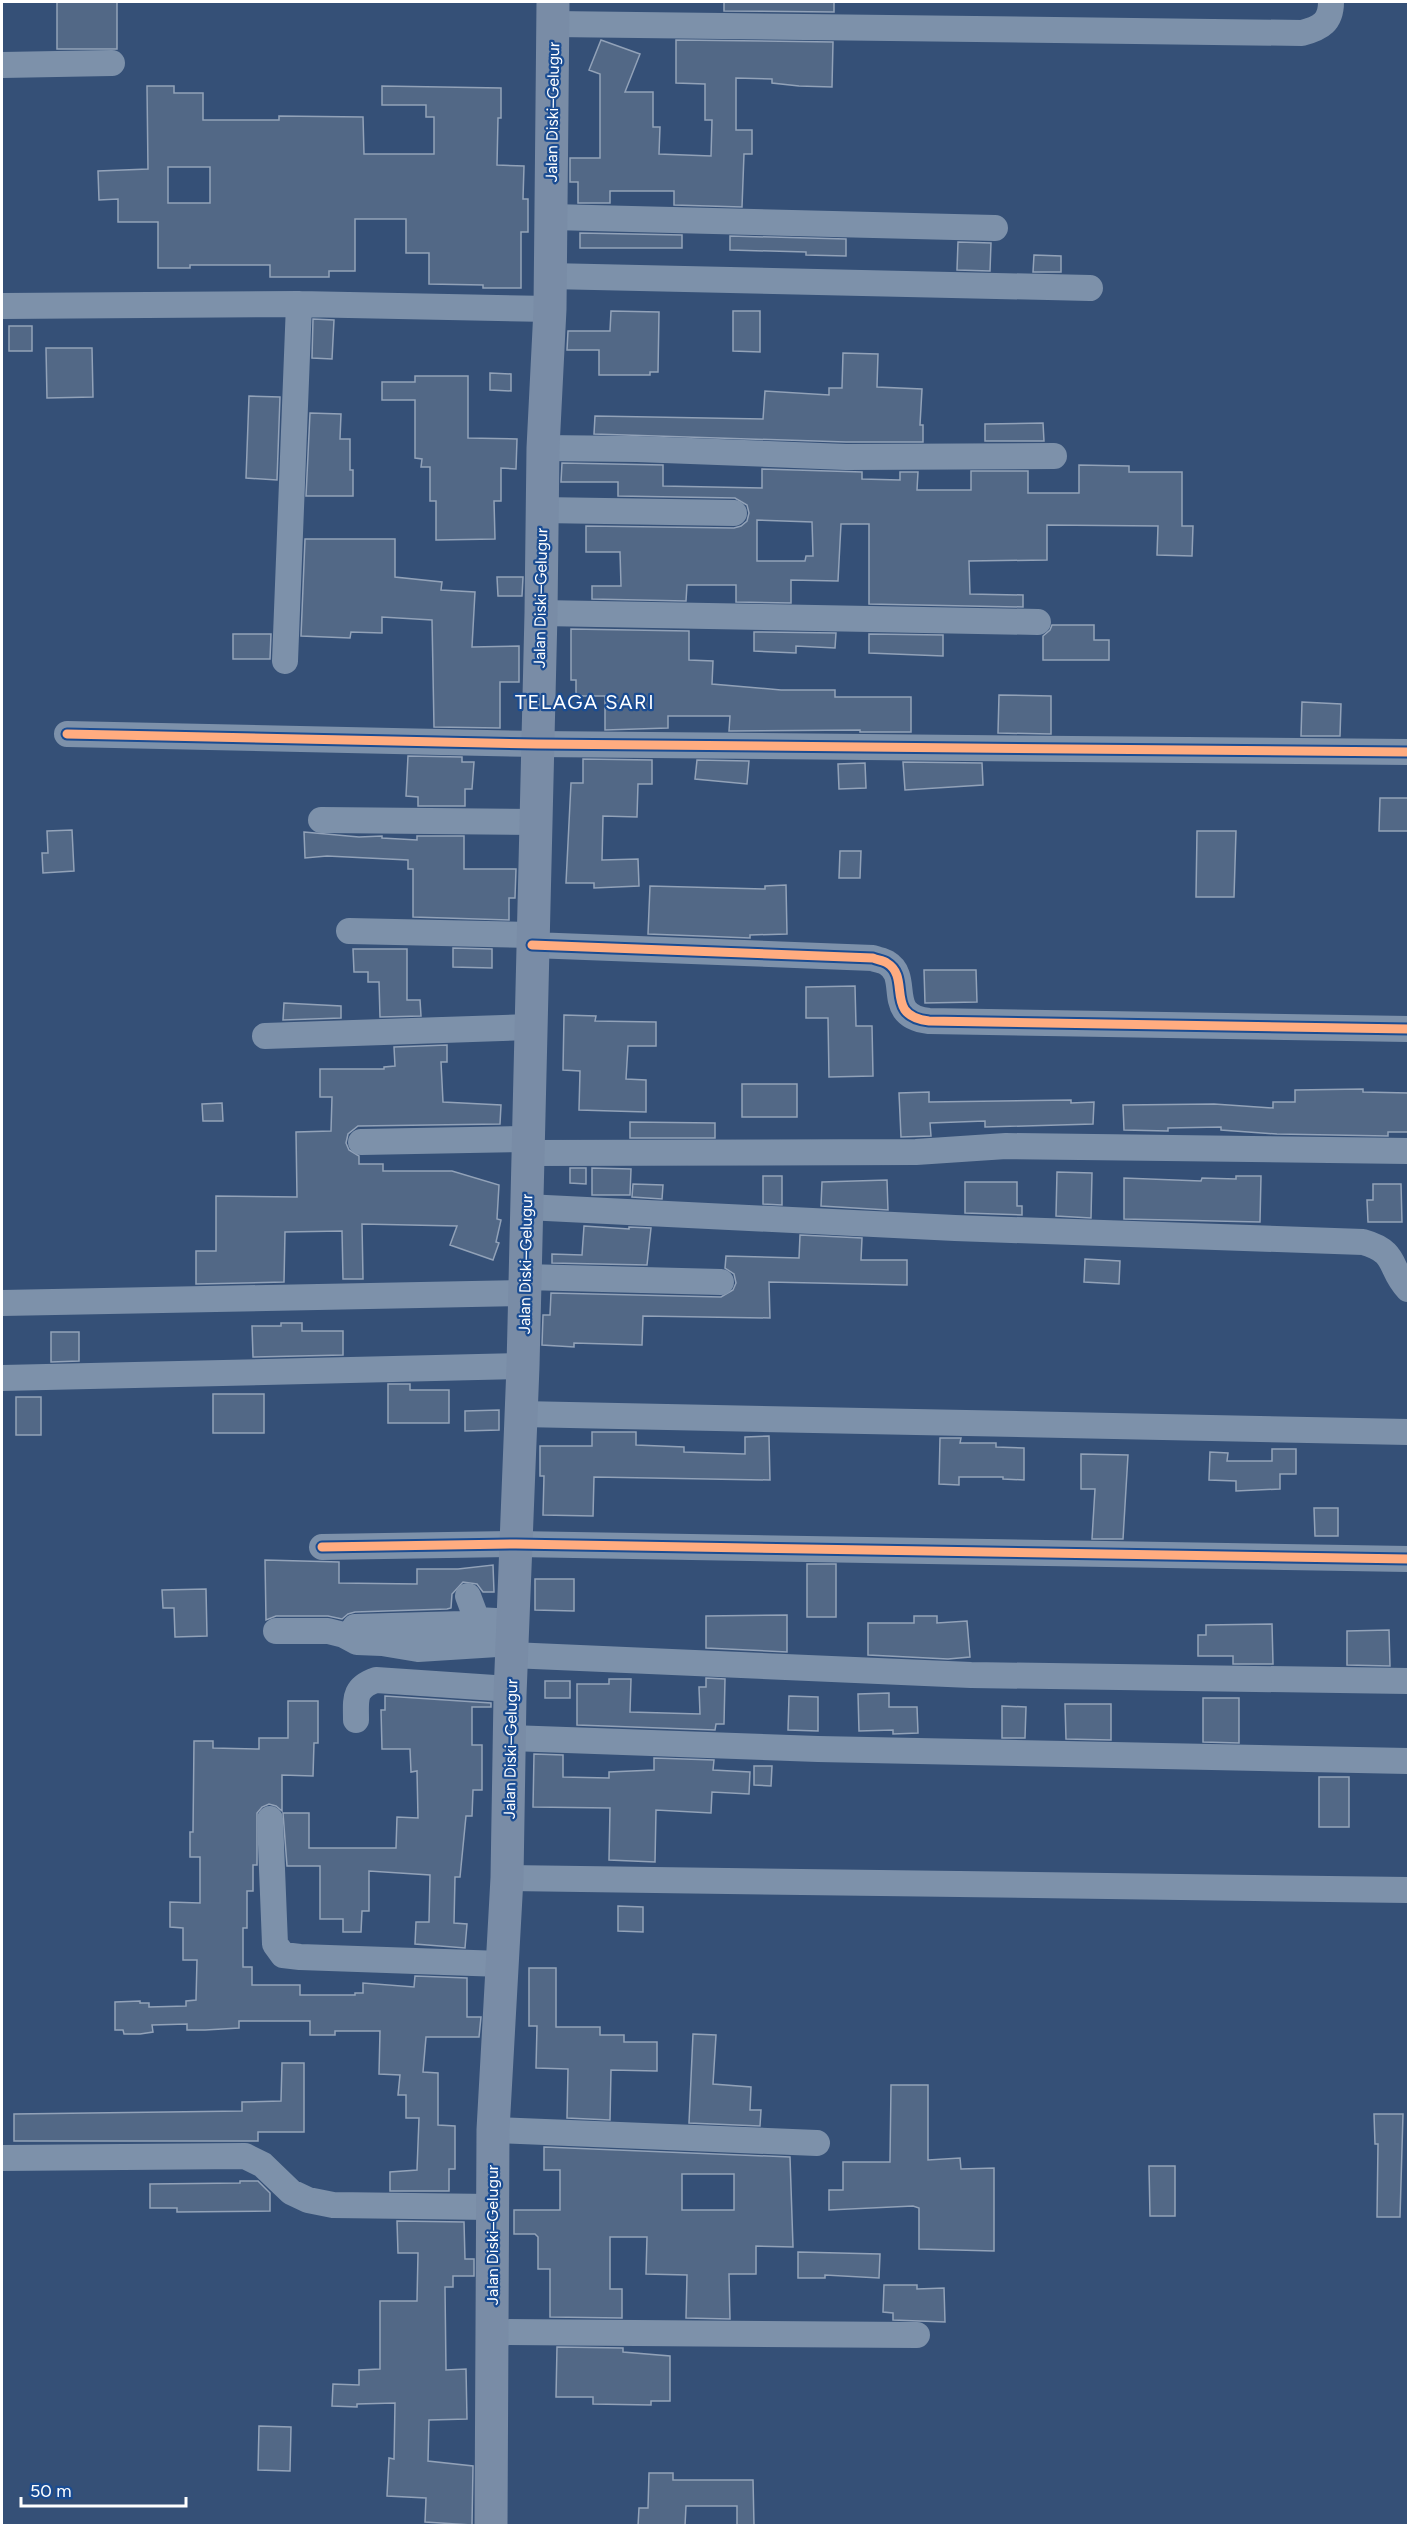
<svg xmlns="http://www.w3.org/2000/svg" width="1410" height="2527" viewBox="0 0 1410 2527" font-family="Figtree,sans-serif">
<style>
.building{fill:#526886;stroke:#92a2b8;stroke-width:1.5;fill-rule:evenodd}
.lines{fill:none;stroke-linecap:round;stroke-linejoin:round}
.street{stroke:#7d91aa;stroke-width:26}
.secondary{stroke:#798ca6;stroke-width:33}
.cycleway-casing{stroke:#1a4c92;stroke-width:13}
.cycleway{stroke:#ffac80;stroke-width:9}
.labels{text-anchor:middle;stroke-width:4.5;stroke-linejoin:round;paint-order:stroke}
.street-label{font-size:16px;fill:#fff;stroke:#1a4c92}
.quarter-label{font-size:20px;letter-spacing:1.5px;fill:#fff;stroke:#1a4c92}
</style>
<rect width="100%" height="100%" fill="#355077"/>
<path class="building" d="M57 2H117V49H57Z
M724 2H834V12L724 11Z
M601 40 640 54 625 92H653V127H660L659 154 711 156 712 120H705V84L676 83V40L833 42 832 87 799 86 772 83V79L736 78V130H752V154H744L742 207 674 205V191H610V203H578V182H570V158H600V74L589 70Z
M147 86H174V93H203V120H279V116L363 117 364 154H434V117H426V105H382V86L501 88V118H498L497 165 524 166 523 199H528V232H521V288H483V285L429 284V253H406V219H355V271H329V277H270V265H190V268H158V222H118V199L99 200 98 171 148 169ZM168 167H210V203H168Z
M580 233 682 235V248H580Z
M730 236 846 239V256L806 255V252L730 250Z
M958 242 991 243 990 271 957 270Z
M1034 255 1061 256V272H1033Z
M611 311 659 312 658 372H650V375H599V350H567L568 331H610Z
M733 311H760V352L733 351Z
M313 319 334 320 332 359 312 358Z
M9 326H32V351H9Z
M46 348H92L93 397 47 398Z
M843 353 878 354 877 387 922 389 920 425H923V442H846L594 434 595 416 763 419 765 391 829 395V388H842Z
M490 373 511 374V391L490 390Z
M415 376H468V438L517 439 516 469 501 468V501H494L495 539 436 540V501H430V467H421L422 459 415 458V400H382V382H415Z
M249 396 280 397 277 480 246 478Z
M310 413 341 414 340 439H350V470H353V496H306Z
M1043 423 1044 441H985V424Z
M562 463 663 465V486L762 488V469L862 472V479L900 480V472H918L917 490H971V471H1028V493H1079V465L1129 466V472H1182V526H1193L1192 556 1157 555 1158 526 1047 525V560L969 561 970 594 1023 595V607L869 604V524H841L838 581 791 580V603L736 602V585H687L686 601 592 599V586H621L620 552H586V526L734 528 741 526 747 521 749 513 747 505 735 498 618 496V482H561ZM757 520 812 522 813 556H806L805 561H757Z
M305 539H395V577L442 582 441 590 475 592 472 647 519 646V682H500V728L434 727 432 620 382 617V633L351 632 350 638 301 636Z
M497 577H523L522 596H498Z
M1052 625H1094V640H1109V660H1043V636L1050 630Z
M571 629 689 631V660L713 661 712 684 781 690H835V697H911V732H860V730L729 731 730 716H668V728L605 730V696H576V680H571Z
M754 632 836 633 835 648 796 646V653L754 651Z
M233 634H271L270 659H233Z
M869 634 943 635V656L869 653Z
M999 695 1051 696V734L998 733Z
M1302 702 1341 704 1340 736H1301Z
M408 756 462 757V762H474L472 789H465V806H418V797L406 796Z
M583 759 652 760V784H638L637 817 603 816 602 860 638 859 639 886 594 888V883H566L571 783H583Z
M697 760 749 761 747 784 695 779Z
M903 762 982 763 983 785 905 790Z
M865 763 866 788 839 789 838 764Z
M1380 798H1408V831H1379Z
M72 830 74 871 43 873 42 853H48L47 831Z
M1197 831H1236L1234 897H1196Z
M304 832 359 837 382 836V838L417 840V836H464V869H516L515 898H509V920L413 917V869H408V860L327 856 305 858Z
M840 851H861L860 878H839Z
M786 885 787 934 750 935V938L648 934 650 886 765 889V886Z
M453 948 492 949V968L453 967Z
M353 949H407V1000H420L421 1016 380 1017 379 982H368V972H354Z
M924 970H976L977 1002 925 1003Z
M855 986 856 1026H872L873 1076 829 1077 828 1018H806V987Z
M284 1003 341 1006V1018L283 1020Z
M564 1015 596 1016 595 1021 656 1022V1046H628L626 1079 646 1080V1112L579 1110 580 1071 563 1070Z
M447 1045V1062H441L443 1102 501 1105 500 1124 358 1126 348 1134 346 1143 349 1150 359 1156V1164H383V1171H452L499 1185 497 1219 501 1220 496 1242 499 1243 493 1260 450 1245 457 1226 362 1224 363 1279H343L342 1231 285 1232 284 1282 196 1284V1251H216V1196L297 1197 296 1132 331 1131 332 1097H320V1069H384V1067L395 1066 394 1047Z
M742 1084H797V1117H742Z
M1363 1089V1092L1408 1093V1132H1388V1136L1277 1134 1221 1130V1127L1168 1128V1131L1124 1130 1123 1105 1214 1104 1273 1108V1102H1295V1090Z
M929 1092V1102L1071 1100V1103L1094 1102 1093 1124 985 1127V1121L930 1123 931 1136 901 1137 899 1093Z
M222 1103 223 1121H203L202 1104Z
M630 1122 715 1123V1138H630Z
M570 1168H586V1184L570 1183Z
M592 1168 631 1169 630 1195H592Z
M1057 1172 1092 1173 1091 1218 1056 1216Z
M763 1176H782V1205L763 1204Z
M1236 1176H1261L1260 1222 1124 1219V1178L1201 1181 1202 1178 1236 1179Z
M887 1180 888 1210 821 1206 822 1182Z
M965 1182H1017V1206H1022V1215L965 1213Z
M633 1184 663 1185 662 1199 632 1197Z
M1373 1184H1401L1402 1222H1368L1367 1200H1373Z
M584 1226 629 1229V1227L651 1228 647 1265 552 1263V1254L582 1255Z
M800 1235 862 1238 861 1260H907V1285L769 1282 770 1318 643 1316 642 1345 574 1343V1347L542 1345 543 1315H550L551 1293 721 1297 733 1290 736 1283 734 1274 725 1268 726 1256 799 1258Z
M1085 1259 1120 1261 1119 1284 1084 1282Z
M281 1323H302V1331H343V1355L253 1357 252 1326H281Z
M51 1332H79V1361L51 1362Z
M388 1384H410V1390H449V1423H388Z
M213 1394H264V1433H213Z
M16 1397H41V1435H16Z
M499 1410V1430L465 1431V1411Z
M592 1432H636V1445L684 1447V1452L745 1454V1437L769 1436 770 1480 594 1477 593 1516 543 1515 544 1476H540V1446H592Z
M940 1438H961L960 1443H996V1447L1024 1448V1480L1003 1479V1477H959V1485L939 1484Z
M1272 1449H1296V1474H1280V1489L1236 1491V1481L1209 1480 1210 1452 1228 1453 1227 1461H1272Z
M1081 1454 1128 1455 1123 1539H1092L1095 1489H1081Z
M1314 1508H1338V1536H1315Z
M265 1560 339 1562V1583L417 1584V1569H458L493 1565 494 1592H483L477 1584 463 1582 452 1594 451 1608 447 1609 355 1612 348 1614 342 1619 328 1616H276L266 1620Z
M807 1564H836V1617H807Z
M535 1579H574V1611L535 1610Z
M206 1589 207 1636 175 1637 174 1608H163L162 1590Z
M787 1615V1652L706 1648V1616Z
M914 1616H937V1623L967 1621 970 1657 948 1659 868 1655V1623H914Z
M1272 1624 1273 1664H1233V1656H1198V1635H1206V1625Z
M1389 1630 1390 1666 1347 1665V1631Z
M706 1678 725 1679 724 1724H716L715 1730 577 1725V1684H609V1679H631L630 1712 700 1714 699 1687H706Z
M545 1681H570V1698H545Z
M889 1693V1707H917L918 1733 893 1734V1730L859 1731 858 1694Z
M385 1696 491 1703V1707H472V1745H482V1790H473L472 1816H466L460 1877H455L454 1923 467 1924 465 1948 415 1944 416 1922H429L430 1875 369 1871V1911H362L361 1932H343V1919H320V1866H287L283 1813H309V1848H396L397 1817 418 1818 417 1771 411 1772 410 1749H382L381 1710H385Z
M789 1696 818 1697V1731L788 1730Z
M1203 1698H1239V1743L1203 1742Z
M288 1701H318V1743H314L313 1776 282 1775V1811L276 1806 269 1804 262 1807 257 1813V1865H253V1891H247V1928H243V1967H252V1985H300V1995H355V1993H363V1983L414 1987 415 1976 467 1978V2017H481L479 2037H426L423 2072 438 2073V2125L455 2126V2169H449V2191H390V2172L417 2170 419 2118H406V2095H398L400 2075 379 2074 380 2031H335V2035H310V2021H239V2028L205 2030H187V2024L152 2025 153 2032 140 2034H124L123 2030H115V2002L140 2001V2003H149V2007L186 2006V2001L196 2000 197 1960H183V1928L170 1927V1902L200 1903V1857H190V1832H193L194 1741H213V1748L259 1749V1738H288Z
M1065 1704H1111V1740L1066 1739Z
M1002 1706 1026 1707 1025 1738H1002Z
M534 1754 563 1755V1777L609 1778V1772L654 1770V1758L714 1760 713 1770 750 1772 749 1794 712 1792 711 1813 656 1810 655 1862 609 1860 610 1808 533 1807Z
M754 1766H772L771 1786 754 1785Z
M1319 1777H1349V1827H1319Z
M618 1906 643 1907V1932L618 1931Z
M529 1968H556V2027H600V2035H624V2042H657V2071L611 2070 610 2120 567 2118 568 2069 536 2068 537 2026H529Z
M693 2034 716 2035 713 2084 751 2087 750 2110H761L760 2126 689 2123Z
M282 2063H304V2132H258V2141H14V2114L242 2111V2102L281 2101Z
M891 2085H928V2160L960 2158 961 2169 994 2168V2251L919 2249V2208L913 2206 829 2210V2190H843V2162H890Z
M1374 2114H1403L1400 2217H1377L1378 2144H1375Z
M544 2147 790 2157 793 2247 756 2246V2274H729L730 2319 686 2318 687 2275 646 2274 647 2237H610V2289H622V2318L550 2317V2269H538V2237L535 2234H514V2210H560V2170H544ZM682 2174H734V2210H682Z
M1149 2166H1175V2216H1150Z
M240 2181H258L270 2193V2211L177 2212V2208H150V2184L240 2183Z
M397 2221 464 2222 465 2259H474V2276H453V2287H445L446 2370 466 2369 467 2419 429 2420 428 2461 473 2466 472 2525 425 2522 426 2498 387 2496 389 2458 394 2459 395 2403 357 2404V2407L332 2406 333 2384 359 2385V2370L380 2369V2301H417L418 2253H398Z
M798 2252 880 2254 879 2278 825 2275V2278H798Z
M884 2285H917V2289L944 2288 945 2322 893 2320V2313L883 2312Z
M557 2347 623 2348V2352L670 2356V2401H651V2405L593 2404V2397H556Z
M259 2426 291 2427 290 2471 258 2470Z
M649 2473H673V2480H753L754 2525H737V2506H686L685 2526H638L639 2508H648Z"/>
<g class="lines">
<path class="street" d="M553 24 1302 33C1321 28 1331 22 1331 2
M2 65 112 63
M551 217 995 228
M549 276 1090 288
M2 306 299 304 550 309
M543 448 637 449 846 457 1054 456
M541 510 734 513
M541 613 1038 622
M285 661 299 304
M67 734 537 744 1408 752
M321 820 535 822
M349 931 532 935
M532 945 873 958C877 960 883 960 887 963 912 978 883 1016 929 1021L1408 1029
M265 1036 530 1027
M361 1142 528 1139
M527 1153 916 1152 1006 1146 1408 1151
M526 1207 955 1228 1363 1242C1399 1252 1388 1268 1408 1289
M524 1277 721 1282
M2 1303 523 1293
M2 1378 523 1366
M521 1414 1408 1432
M322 1547 516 1544 1408 1559
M468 1596 477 1620 513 1622
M355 1627 463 1624 477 1620
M276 1631H328L344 1635 357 1642 382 1643 418 1649 513 1643
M511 1655 971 1675 1408 1681
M356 1720C356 1699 353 1688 376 1680L511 1689
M510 1738 818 1749 1408 1761
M270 1819 275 1944 283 1955 300 1957 502 1964
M507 1878 1408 1890
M493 2130 817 2143
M2 2158 245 2156 263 2165 291 2192 308 2200 333 2205 491 2207
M492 2332 917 2335"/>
<path class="secondary" d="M491 2526 493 2130 507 1878 510 1695 523 1366 541 613 543 448 550 309 553 2"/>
<g class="cycleway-casing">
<path id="cycleway" d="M67 734 537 744 1408 752
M532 945 873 958C877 960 883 960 887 963 912 978 883 1016 929 1021L1408 1029
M322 1547 516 1544 1408 1559"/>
</g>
<use href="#cycleway" class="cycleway"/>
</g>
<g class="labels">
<g class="street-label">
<text transform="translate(552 112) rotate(-89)" y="6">Jalan Diski–Gelugur</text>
<text transform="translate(540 598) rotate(-89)" y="6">Jalan Diski–Gelugur</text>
<text transform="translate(525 1264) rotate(-89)" y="6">Jalan Diski–Gelugur</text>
<text transform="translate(510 1749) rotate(-89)" y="6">Jalan Diski–Gelugur</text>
<text transform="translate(492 2235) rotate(-90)" y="6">Jalan Diski–Gelugur</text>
</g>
<g class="quarter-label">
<text x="585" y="709">TELAGA SARI</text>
</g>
</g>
<rect width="1410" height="2527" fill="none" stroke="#ffffff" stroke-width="6"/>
<path d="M21 2497v9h165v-9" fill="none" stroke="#ffffff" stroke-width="3"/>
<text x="30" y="2497" font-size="18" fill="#ffffff" stroke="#1a4c92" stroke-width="4.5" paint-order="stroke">50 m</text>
</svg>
